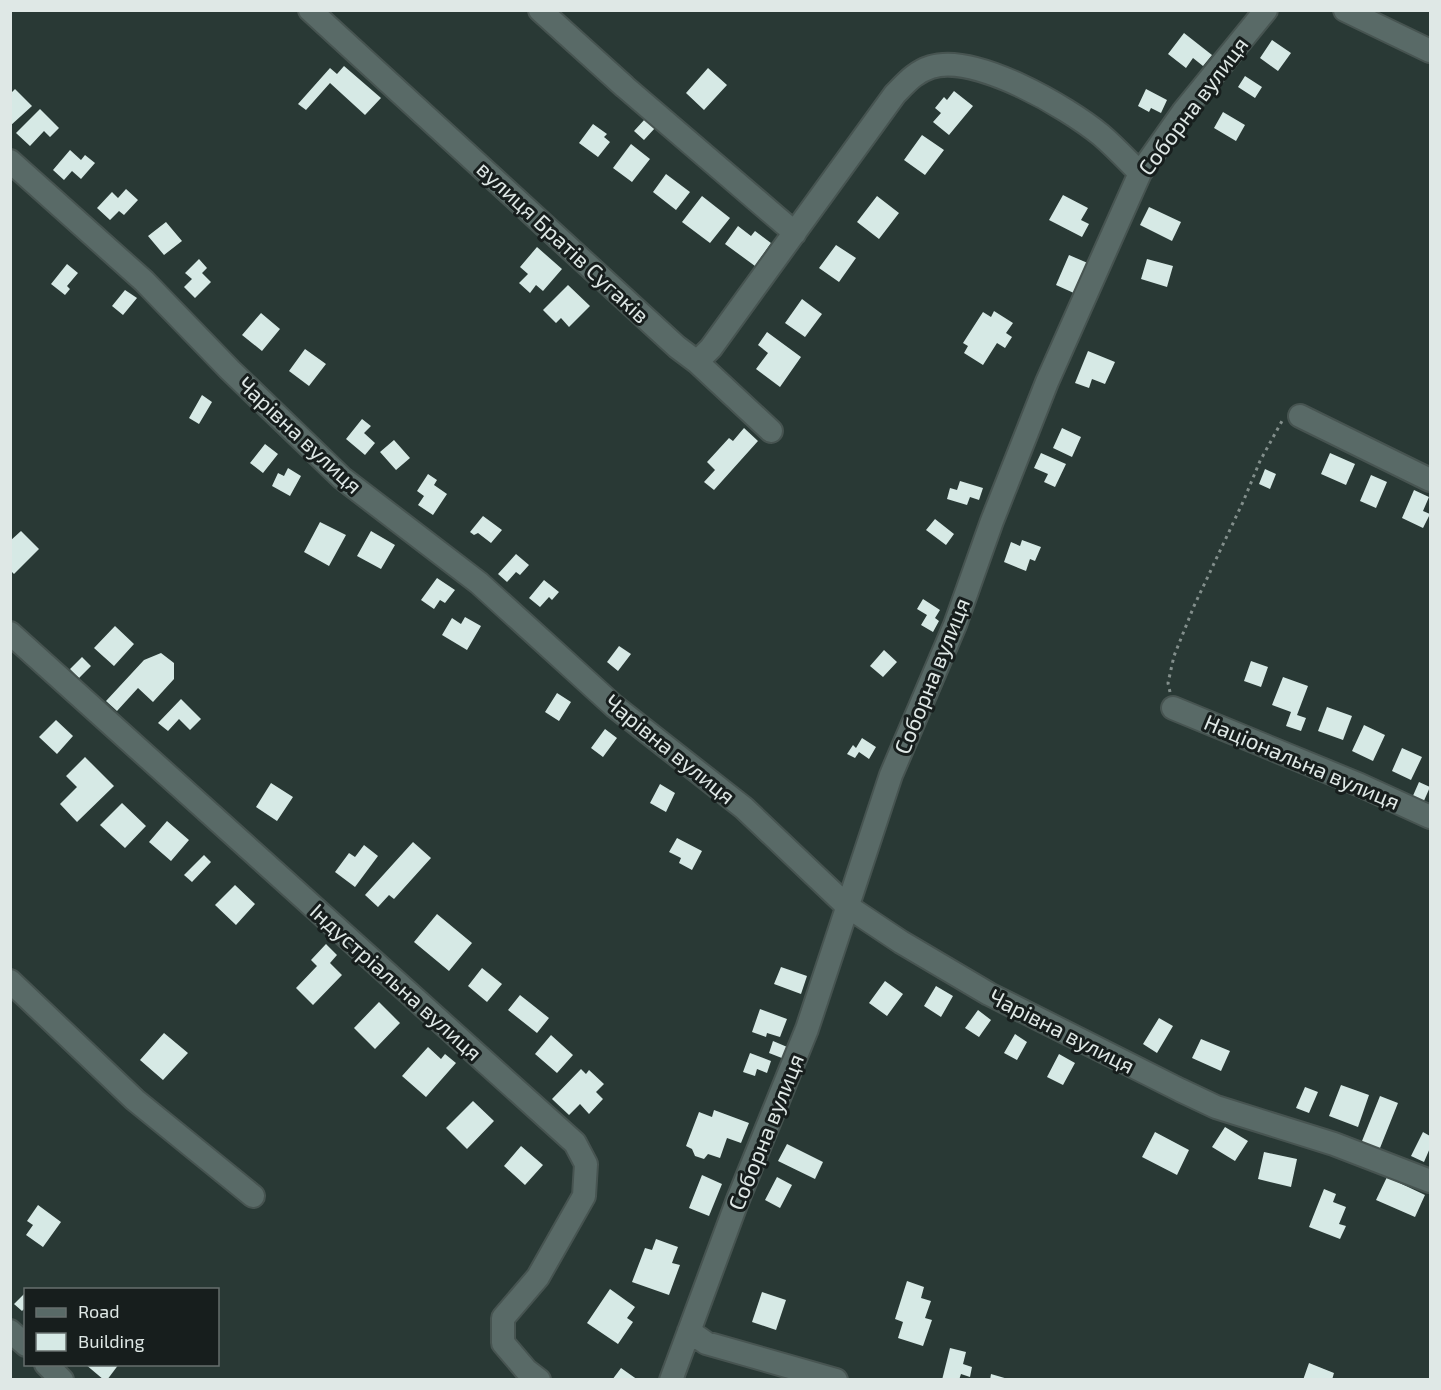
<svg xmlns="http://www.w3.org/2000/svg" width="1441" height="1390" viewBox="0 0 1441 1390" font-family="'Exo 2',sans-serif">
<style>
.building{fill:#d6e9e5}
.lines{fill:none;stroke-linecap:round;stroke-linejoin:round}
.minor-casing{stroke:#475451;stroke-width:26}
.path{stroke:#838f8c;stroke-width:3;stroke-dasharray:3 4.5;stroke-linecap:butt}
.minor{stroke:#596a67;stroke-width:22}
.labels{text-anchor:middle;stroke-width:6;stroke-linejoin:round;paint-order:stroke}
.street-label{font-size:22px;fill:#dfe8e6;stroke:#171e1d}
</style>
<rect width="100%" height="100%" fill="#293935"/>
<path class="building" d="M1184 33 1212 55 1203 66 1193 58 1186 68 1168 54Z
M1272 40 1291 53 1278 71 1260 58Z
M344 66 381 98 365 115 330 83 306 110 298 104 330 68 337 74Z
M708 68 727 85 704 110 686 93Z
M1245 76 1262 87 1255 98 1238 87Z
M15 89 32 106 10 126V94Z
M1146 89 1167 100 1161 113 1151 108 1149 112 1138 106Z
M954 91 973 106 949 135 933 122 941 113 935 108 944 97 947 100Z
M40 109 59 128 50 137 44 131 30 146 16 133Z
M1223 112 1245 125 1236 141 1214 128Z
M645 119 655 128 644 140 634 131Z
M593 124 607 134 604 137 610 142 598 157 579 143Z
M922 135 944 150 925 175 904 160Z
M631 144 650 159 632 182 613 168Z
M70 150 81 160 85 155 95 163 81 179 72 171 64 180 53 170Z
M666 174 690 192 676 210 653 192Z
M126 189 138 200 124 215 119 211 110 220 97 208 112 192 118 198Z
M1063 195 1088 208 1081 220 1089 224 1082 237 1049 220Z
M702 196 730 218 710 243 682 222Z
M877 196 899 213 879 239 857 222Z
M1149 207 1181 222 1172 241 1140 225Z
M166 222 182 241 164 255 148 236Z
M738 226 751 236 755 231 771 243 755 266 725 244Z
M836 245 856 258 839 282 819 268Z
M537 247 562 269 543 291 536 285 530 293 519 283 528 274 520 267Z
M1069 255 1090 264 1076 294 1056 285Z
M199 259 207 268 202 273 211 282 195 298 184 287 192 279 185 273Z
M1147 259 1173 266 1167 287 1141 279Z
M67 264 78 273 67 286 70 289 65 295 51 284Z
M568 285 590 306 569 327 561 318 556 323 543 310Z
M125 290 137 298 123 315 112 306Z
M802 299 822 314 805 337 785 323Z
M994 311 1013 323 1006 333 1012 337 1005 348 997 343 983 365 964 353 968 346 963 343 983 312 991 317Z
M261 313 280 329 262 351 242 335Z
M767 332 801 357 780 387 756 369 768 353 758 345Z
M305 349 326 364 309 386 289 371Z
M1088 351 1115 362 1105 384 1092 379 1089 388 1075 383Z
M202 395 212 402 199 424 189 418Z
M362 419 371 426 364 433 375 443 365 455 346 439Z
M744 428 758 441 714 490 704 482 715 470 707 462 729 438 733 441Z
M1062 428 1081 437 1072 457 1053 448Z
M394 440 410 458 396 470 380 452Z
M265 444 278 454 263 473 250 463Z
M1041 453 1066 464 1055 487 1044 482 1048 474 1034 468Z
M1330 453 1355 464 1346 485 1321 474Z
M288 468 301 476 290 496 272 486 278 473 284 476Z
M1265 469 1276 474 1270 489 1259 484Z
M428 474 437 480 434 485 447 494 433 515 418 505 424 496 417 491Z
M1371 475 1387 482 1376 508 1360 501Z
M960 481 983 488 979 500 970 497 967 505 947 499 950 488 957 490Z
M1414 490 1429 497 1423 511 1430 514 1423 528 1402 518Z
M483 516 502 530 491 543 478 533 474 535 470 532Z
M935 519 954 534 946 545 926 530Z
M320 522 346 535 329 566 304 552Z
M21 531 39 549 14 574 10 570V541Z
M371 531 395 545 381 569 357 556Z
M1022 540 1041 547 1035 561 1030 559 1026 571 1004 562 1011 542 1020 546Z
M516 554 529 565 520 575 516 572 507 582 498 574Z
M437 578 455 590 445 603 440 600 434 609 421 600Z
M544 580 559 592 552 600 549 597 540 607 529 598Z
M923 599 940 610 935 618 939 621 933 632 921 625 927 615 917 609Z
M465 617 481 626 467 650 442 635 452 618 461 624Z
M115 626 134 644 114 666 94 648Z
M619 646 631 654 618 671 607 662Z
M884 650 897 662 883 677 870 666Z
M161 653 174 663V679L153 702 138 688 117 711 106 701 144 660Z
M82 657 91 666 79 678 70 669Z
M1251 661 1268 667 1261 687 1244 681Z
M1283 677 1308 686 1297 715 1306 718 1301 731 1286 726 1291 712 1272 705Z
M557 693 571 702 559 721 545 712Z
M181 699 201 719 190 730 179 719 168 731 158 723Z
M1327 707 1352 716 1343 740 1318 731Z
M56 720 73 736 57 754 39 737Z
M1364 725 1385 735 1373 761 1352 751Z
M605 729 617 738 603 757 591 748Z
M862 738 876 747 869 759 859 752 855 758 847 754 853 745 856 748Z
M1402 748 1422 757 1411 780 1392 771Z
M85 757 114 786 77 822 60 804 77 787 66 776Z
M1419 782 1430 787 1423 803 1412 798Z
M271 783 293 797 277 821 256 807Z
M660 784 675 793 666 812 650 803Z
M122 803 146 826 125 848 100 825Z
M167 821 189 840 171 861 149 842Z
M677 838 702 851 692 870 679 863 681 858 669 852Z
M413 842 431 858 394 899 389 895 378 907 365 895Z
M364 845 378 856 355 887 335 872 349 853 355 857Z
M204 855 211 862 192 882 184 875Z
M235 885 255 904 236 925 215 905Z
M437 914 472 943 449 971 414 942Z
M326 944 337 955 330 963 342 975 313 1005 296 988 317 966 311 960Z
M781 967 807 976 801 994 774 984Z
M482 968 502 984 487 1002 468 986Z
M885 981 903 994 887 1016 869 1003Z
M936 986 953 996 941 1017 924 1006Z
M520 995 549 1018 537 1033 508 1010Z
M379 1002 400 1023 375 1049 354 1028Z
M760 1009 787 1019 780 1037 767 1033 766 1037 752 1032Z
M978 1010 991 1020 979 1037 965 1028Z
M1159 1018 1173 1026 1157 1053 1143 1044Z
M164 1033 188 1053 163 1080 140 1060Z
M1015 1034 1027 1042 1017 1060 1004 1053Z
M551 1035 573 1055 557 1073 535 1054Z
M1201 1039 1230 1051 1221 1071 1192 1058Z
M773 1041 792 1049 787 1060 769 1053Z
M428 1047 441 1059 445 1054 456 1063 426 1097 402 1076Z
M750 1053 771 1061 767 1073 757 1069 755 1076 743 1072Z
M1059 1054 1075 1063 1063 1085 1047 1077Z
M581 1069 586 1074 589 1070 604 1084 596 1092 603 1099 589 1114 580 1104 569 1115 552 1099Z
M1341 1085 1369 1095 1358 1127 1329 1116Z
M1305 1087 1318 1092 1309 1113 1296 1108Z
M1380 1096 1398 1103 1378 1153 1360 1146Z
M473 1101 494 1121 467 1149 446 1128Z
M714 1110 749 1123 741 1143 727 1138 720 1158 708 1154 704 1159 695 1156 692 1149 686 1146 699 1112 712 1117Z
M1225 1127 1248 1141 1235 1161 1212 1147Z
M1155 1132 1189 1150 1177 1175 1142 1157Z
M1423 1132 1430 1136V1148L1424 1162 1411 1156Z
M787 1144 823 1162 815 1179 778 1161Z
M521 1146 543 1165 525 1185 504 1166Z
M1264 1152 1297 1159 1291 1187 1258 1179Z
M702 1175 722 1184 709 1216 689 1208Z
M777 1177 792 1185 780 1208 765 1200Z
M1387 1177 1425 1195 1415 1217 1376 1200Z
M1324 1189 1336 1194 1333 1202 1346 1207 1339 1224 1346 1226 1340 1239 1309 1227Z
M38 1205 61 1222 43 1247 26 1235 33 1225 27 1221Z
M656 1239 678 1247 672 1263 680 1265 669 1295 632 1282 645 1248 652 1250Z
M907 1281 924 1287 921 1298 931 1301 925 1318 932 1320 923 1346 898 1338 903 1322 895 1319Z
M610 1289 635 1307 627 1318 633 1322 618 1344 587 1323Z
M26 1292V1307L22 1311 14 1304Z
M762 1292 786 1300 776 1330 752 1322Z
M950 1348 966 1352 963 1364 972 1367 970 1377 961 1374 959 1380H942Z
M1309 1363 1334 1373 1332 1380H1303Z
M85 1364H119L107 1380H104Z
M621 1368 638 1380H612Z
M991 1374 1008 1379V1380H990Z"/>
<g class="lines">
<g class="minor-casing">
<path id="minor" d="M310 10 677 347 697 362 771 431
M540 10 625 87 795 233
M1345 10 1430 51
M10 161 144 281 230 370 342 478 479 583 614 706 744 808 847 906 901 942 989 994 1180 1090 1216 1107 1334 1144 1430 1181
M697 362 711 348 895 94C906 83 915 72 931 67 975 53 1067 107 1101 135 1115 147 1127 160 1140 173
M1300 416 1430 480
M10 633 575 1143 586 1164 584 1196 538 1277 503 1318V1343L526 1370 539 1380
M1173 708 1360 785 1430 817
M10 981 135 1100 253 1196
M10 1331 26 1345
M689 1331 706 1343 836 1380
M46 1364 62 1380
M671 1380 737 1202 807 1029 891 775 955 625 992 521 1047 382 1140 173 1183 112 1266 10"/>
</g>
<path class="path" d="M1170 692 1168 683 1174 656 1194 606 1243 502 1260 461 1282 421"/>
<use href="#minor" class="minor"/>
</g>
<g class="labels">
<g class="street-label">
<text transform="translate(1193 106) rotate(-53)" y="8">Соборна вулиця</text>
<text transform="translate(563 242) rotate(43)" y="8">вулиця Братів Сугаків</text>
<text transform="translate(300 435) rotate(43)" y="8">Чарівна вулиця</text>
<text transform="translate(932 676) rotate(-68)" y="8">Соборна вулиця</text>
<text transform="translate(670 749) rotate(39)" y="8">Чарівна вулиця</text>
<text transform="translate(1302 762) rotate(23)" y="8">Національна вулиця</text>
<text transform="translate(396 982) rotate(42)" y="8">Індустріальна вулиця</text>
<text transform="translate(1062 1031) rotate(27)" y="8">Чарівна вулиця</text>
<text transform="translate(766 1132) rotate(-68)" y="8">Соборна вулиця</text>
</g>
</g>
<rect width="1441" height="1390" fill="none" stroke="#dfe8e6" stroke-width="24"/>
<rect x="24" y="1288" width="195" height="78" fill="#171e1d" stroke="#676f6d" stroke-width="1.5"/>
<rect x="36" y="1308" width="30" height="9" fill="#596a67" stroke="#676f6d" stroke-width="1.5"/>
<text x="78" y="1318" font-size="18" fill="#dfe8e6">Road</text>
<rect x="36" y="1333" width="30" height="18" fill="#d6e9e5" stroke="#676f6d" stroke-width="1.5"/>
<text x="78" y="1348" font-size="18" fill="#dfe8e6">Building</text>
</svg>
